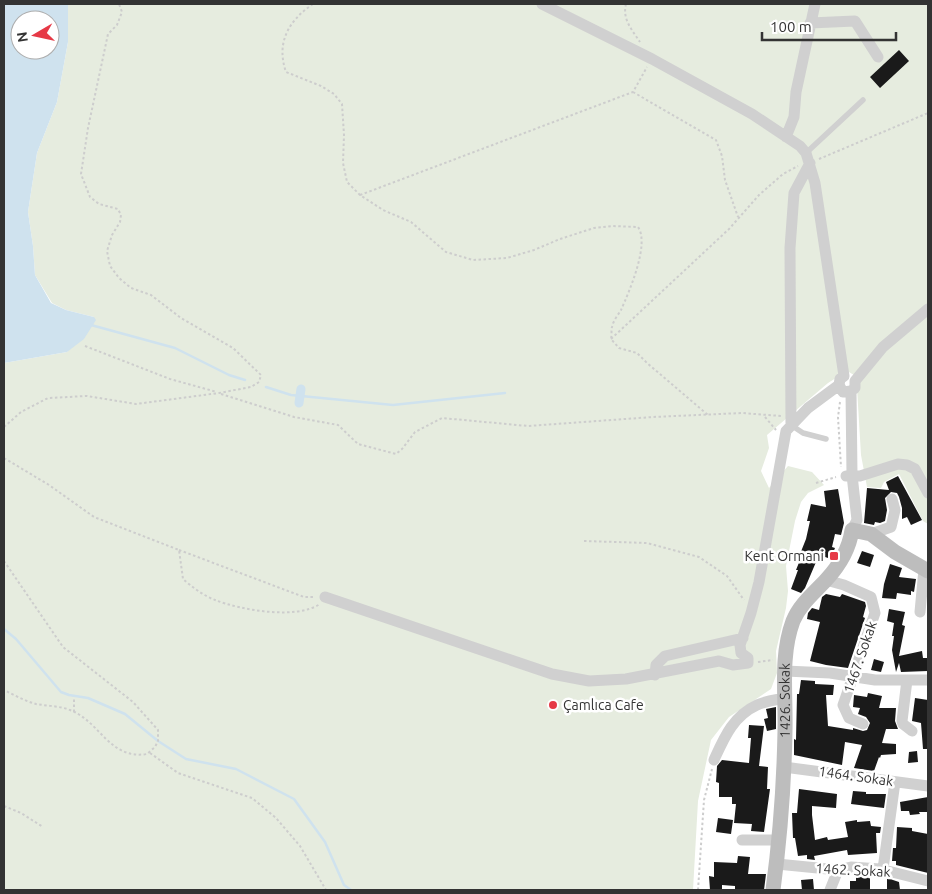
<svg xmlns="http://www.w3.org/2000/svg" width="932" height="894" viewBox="0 0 932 894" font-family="Ubuntu,sans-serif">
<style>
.green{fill:#e6ecdf}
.water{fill:#cfe2ee;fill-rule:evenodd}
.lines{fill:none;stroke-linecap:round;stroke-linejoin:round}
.stream{stroke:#cfe2ee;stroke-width:2.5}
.canal{stroke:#cfe2ee;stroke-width:9}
.building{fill:#1a1a1a}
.path{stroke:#cdcdcd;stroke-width:2;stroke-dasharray:2.5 2.5;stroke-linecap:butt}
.lane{stroke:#d0d0d0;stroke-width:5.5}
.street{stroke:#d0d0d0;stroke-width:11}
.secondary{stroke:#bdbdbd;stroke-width:15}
.poi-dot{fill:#e63946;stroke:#fff;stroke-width:2}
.labels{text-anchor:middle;stroke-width:5;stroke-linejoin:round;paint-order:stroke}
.poi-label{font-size:14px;fill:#333;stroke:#fff;text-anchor:end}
.street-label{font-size:14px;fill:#333;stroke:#fff}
</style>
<rect width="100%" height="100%" fill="#fff"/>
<path class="green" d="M68 4H928V524L923 521 899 474 884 482 881 488 867 487 861 455 857 388 861 379 847 371 828 383 767 435 769 448 761 471 769 488 788 466 812 472 824 485 808 493 801 502 795 521 786 566 788 591 786 608 776 651 777 673 771 689 729 717 711 740 698 801 693 890H4V363L67 352 94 317 66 310 52 303 35 275 33 246 28 212 37 153 57 102 68 42Z"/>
<path class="water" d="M4 4H68V42L57 102 37 153 28 212 33 246 35 275 51 303 66 310 94 317 96 320 84 339 67 352 4 363ZM20 20H50V50H20Z"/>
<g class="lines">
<path class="stream" d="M91 325 175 348 229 375 245 380
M266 387 291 395 393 405 505 393
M4 629 16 639 61 692 69 695 88 698 125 714 158 741 186 759 236 769 294 799 325 842 344 885 351 890"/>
<path class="canal" d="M299 403 301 389"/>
</g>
<path class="building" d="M899 50 909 61 880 88 870 77Z
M898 476 922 520 911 525 907 517 902 519V508L899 497 897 493 891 492 885 498 887 510 885 521 880 523 875 522 874 525 864 523 867 488 889 490 886 482Z
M838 489 844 523 841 535 835 534 832 547 835 548 831 558V559L819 555 805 588 801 593 791 589 798 570H796L802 555 800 554 806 539 810 521H807L811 504 826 507 824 491Z
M862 551 874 555 870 567 857 563Z
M890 564 902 568 899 577 916 579 914 592 911 591V595L897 593 896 599 882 598 884 584Z
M826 594 840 597 842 594 865 602 866 606 863 617 865 618 848 668 826 665 810 661 820 622 807 619 808 613 812 608 819 610 822 597Z
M889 609 905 612 902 625 905 626 899 656 922 651 923 658H928V671L901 672 899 663 896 672 892 650 894 636H892L894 623 887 621Z
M874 659 884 662 881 672 871 670Z
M801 680 815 681V684L834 685 833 695H826L828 726 853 730V728L863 731 867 730 870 723 866 717 858 714 860 708 853 707 854 695 867 697 868 693 882 696 879 708H896L895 721 898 729H886L882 743 896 744V754L881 755 880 758 879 757 874 771 854 768 862 745 845 742 842 765 794 755V739L796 740 797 694H799Z
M915 698 928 700V749H923L921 723 912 721Z
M776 707V729L767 731 764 719 768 718 766 709Z
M749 725 764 726 759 766 768 767 767 789H770L764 832 751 831 752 824 734 823 736 804H732V797H719V783L716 782 717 766 722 760 749 763 751 738H748Z
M917 751 918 762 908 763 909 752Z
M799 789 837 794 836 808 812 806V815L815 840 827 837 828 840 848 837 845 822 857 820V822L870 821 871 826 881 827 880 833H876L877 853 848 855 847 850 814 856 815 860 807 859V855L798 856 795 838H793L792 813H797Z
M853 791 866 792V794H886L884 808 851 804Z
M928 797V812H919L920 814 910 815 909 811H901L900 802Z
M718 818 733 820 731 834 716 832Z
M897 827 912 828V831L928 834V873L896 865V861H892L893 848H896Z
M738 856 750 857 748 874H766L764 890H735V886L722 885V890H710L709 876 714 877V862L737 863Z
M856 875 870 876V890H850V881H856Z
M887 878 899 882 900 890H887Z
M813 879 814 890H802L801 880Z"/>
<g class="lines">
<path class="path" d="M313 4C288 21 276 43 286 72L321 86 334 94 342 104 344 135 343 163 347 182 360 195 383 210 411 222 446 252 473 260 507 258 534 250 560 239 594 228 612 226 638 227C650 244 629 292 621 310 618 315 613 321 612 327 611 330 612 335 611 339L619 348 637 353 647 363 708 415
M626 4C622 19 632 30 640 42
M633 92 716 140 722 156 725 180 738 217
M819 159 928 113
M360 195 633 92 647 67
M611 339 729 229 759 195 783 174 798 166
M85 346 170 379 217 392
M221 394 294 417 338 425 358 444 396 454 402 449 415 432 442 418 528 426 653 417 742 413 781 416
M840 402 838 417 841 467
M765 417 776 430
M4 427 21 412 48 398 87 396 136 404 219 393 251 387 259 382 261 375 233 348 181 318 151 295 131 288 119 278 110 266 107 251 112 235 120 222 121 215 118 209 99 204 90 197 81 174 88 128 108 34 117 25 122 12 119 4
M4 458 49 485 94 517 179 550 183 579C192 587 204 596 215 600 241 610 296 620 320 604
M816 483 836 477
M584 541 647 543 699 557 727 576 744 600
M179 550 304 597H314
M4 561 63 647 133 702 158 730V741L155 747 147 754C109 760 101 722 70 710 60 706 47 706 36 704 25 701 14 695 4 690
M758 662 773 660
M74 712V699
M150 753 178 773 252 798 276 818 300 846 326 890
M4 806 21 813 43 827
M698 890 704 800 712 769"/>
<path class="lane" d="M806 153 863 100
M791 425 803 433 826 439"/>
<path class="street" d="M542 4 652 59 752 114 800 146 806 153 815 183 844 376 840 379 839 385 843 392 851 391
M810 23 855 21 878 57
M786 137 794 117 796 92 815 4
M791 425 790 248 794 193 810 163
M846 476H860L898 464 907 465 915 469 928 493
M852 530 857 520 852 475 851 391 855 388V381L883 347 928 309
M871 534 891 527 895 510 892 499
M826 580 844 585 871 597 875 613 843 705 849 718 863 724
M325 597 552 674 589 681 626 679 719 661 733 665 748 663V658L741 653 740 645 751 613 759 582 786 431 808 408 839 385
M920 612 924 569
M785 671 830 673 875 680H928
M655 675 656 665 665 656 743 638
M907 680 902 721 903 724 912 731
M714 760C724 738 733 716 757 705 765 701 776 700 785 698
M784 767 928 786
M742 840H779
M777 864 838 870 851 867 880 869 928 881
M883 869 895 782
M830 890 838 870"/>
<path class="secondary" id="s1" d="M773 890C780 838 784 784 785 731 786 694 780 656 793 621 800 604 814 593 826 580 839 566 849 550 852 530L871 534 895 552 928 571"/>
</g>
<g class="poi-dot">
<rect x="829" y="551" width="10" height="10" rx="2.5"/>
<circle cx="553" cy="705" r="5"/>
</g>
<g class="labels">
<g class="poi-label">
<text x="824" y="561">Kent Ormani</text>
<text x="563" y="710" text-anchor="start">Çamlıca Cafe</text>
</g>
<g class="street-label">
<text transform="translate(860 657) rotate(-71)" y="5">1467. Sokak</text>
<text dy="5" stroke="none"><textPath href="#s1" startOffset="190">1426. Sokak</textPath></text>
<text transform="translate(856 776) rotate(8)" y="5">1464. Sokak</text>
<text transform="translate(853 870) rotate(3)" y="5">1462. Sokak</text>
</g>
</g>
<rect width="932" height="894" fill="none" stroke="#333333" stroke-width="10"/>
<g transform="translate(35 35) rotate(261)"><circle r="24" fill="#ffffff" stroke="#adadad"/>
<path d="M0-4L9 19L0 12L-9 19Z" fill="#e63946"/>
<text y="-8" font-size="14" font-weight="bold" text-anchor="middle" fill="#333333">N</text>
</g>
<path d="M762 32v8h134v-8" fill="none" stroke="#333333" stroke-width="2.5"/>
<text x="770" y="32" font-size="15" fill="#333333" stroke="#ffffff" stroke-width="4" paint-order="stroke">100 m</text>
</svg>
